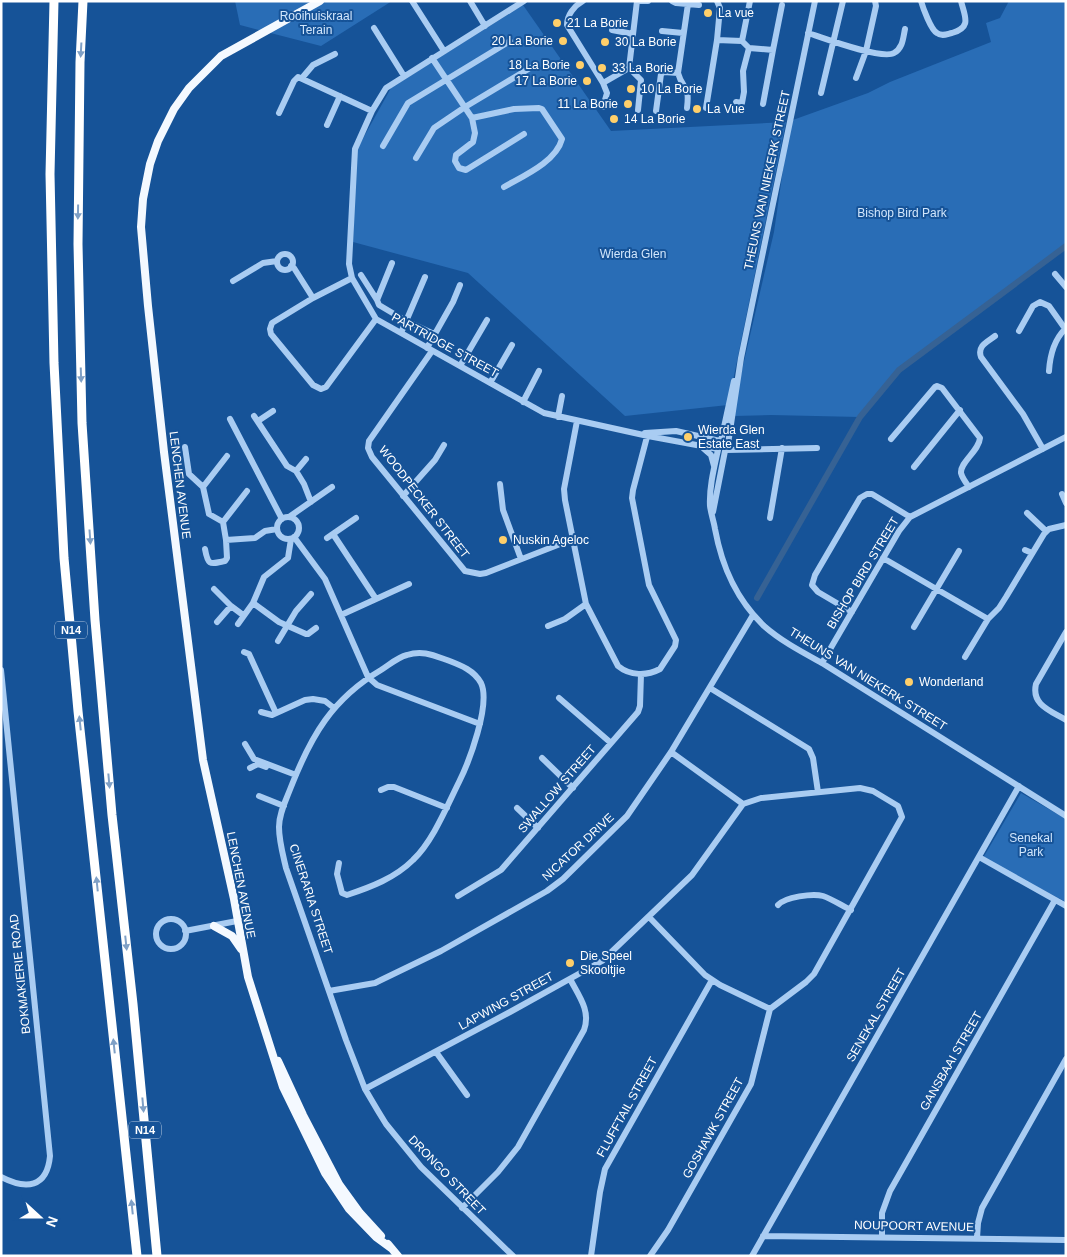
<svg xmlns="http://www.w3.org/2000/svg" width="1067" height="1257" viewBox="0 0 1067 1257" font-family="Arial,sans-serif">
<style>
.green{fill:#296db6}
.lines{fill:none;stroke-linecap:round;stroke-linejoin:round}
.canal{stroke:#366294;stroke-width:6}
.minor{stroke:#a9ccf2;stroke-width:6}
.major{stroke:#f4f9ff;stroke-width:8}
.highway{stroke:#fff;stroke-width:9}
.oneway{fill:#7fa0c6}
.poi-dot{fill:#ffcf6a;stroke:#165398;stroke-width:2}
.labels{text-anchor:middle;stroke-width:4;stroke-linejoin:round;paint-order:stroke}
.shield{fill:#165398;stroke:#b9cbe0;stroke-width:1}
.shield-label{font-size:11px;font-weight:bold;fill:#fff}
.poi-label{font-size:12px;fill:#fff;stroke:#165398;text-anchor:start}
.park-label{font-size:12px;fill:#d1e6fc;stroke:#165398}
.street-label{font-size:12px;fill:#fff;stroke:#165398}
</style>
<rect width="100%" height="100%" fill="#165398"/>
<path class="green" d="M235 1H392L321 46 240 25Z
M1009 1H1066V246L899 370 860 417 771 415 734 416 739 383 774 232 790 121 868 93 890 82 991 42 986 23 1000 18Z
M523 5 611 131 786 122 728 405 625 416 468 273 353 242 356 151 391 88Z
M1021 793 1066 819V902L983 858Z"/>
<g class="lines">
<path class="canal" d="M757 598 860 417 899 370 1066 246"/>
<path class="minor" d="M412 1 444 51
M470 1 485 26
M524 1 386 88 372 111 355 149 349 264 352 278 376 319 544 413 648 436 718 449
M583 1C574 6 567 15 567 25L603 83 629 68 637 1
M638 1H648
M672 1 676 3 699 5
M750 1 742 41 749 48 773 50 782 5
M921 1C923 8 931 30 937 33 942 37 947 34 952 33 972 27 965 17 961 1
M374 28 404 76
M612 30 633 34
M662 31 683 33
M808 33C823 38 882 60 894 53 903 48 903 38 905 29
M717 40 742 41
M432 58 472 118 475 133 473 142 456 155 455 161 459 168 466 170 524 134
M629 68 641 80 638 110
M302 78 313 65 335 54
M856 78 866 51 876 6 875 1
M603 83 607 93 603 107
M821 93 843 1
M736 102 742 103 744 92 743 71 749 48
M763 104 773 50
M687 108C690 84 683 91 678 73L688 4
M706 108 717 40 720 8 717 1
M656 111 661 74 664 72 678 73
M279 113 294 81 298 77 372 111
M472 118 514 109 539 108 542 109 562 139C556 162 523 176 504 187
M327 125 340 96
M383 146 408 103 510 41
M416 158 434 128 465 107 530 68
M277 262a8 8 0 1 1 16 0a8 8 0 1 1-16 0Z
M392 263 377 300 379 305 406 321 434 334
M291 266 294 268 313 298
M1055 274 1066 287
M361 275 377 300
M352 278 313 298 272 323 270 329 271 334 313 385 321 389 326 387 376 319
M233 281 263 263 277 261
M1019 331 1033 306 1040 302 1049 306 1066 330
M401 333 425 277
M995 336C987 342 977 346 981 357L1023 414 1043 449
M427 348 453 302 460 285
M432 351 369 441 368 448 372 457 465 571 480 574 486 573 573 539
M460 366 487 320
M1049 371C1050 355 1054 340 1065 329
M490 383 512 345
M523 402 539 371
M254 416 287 466 296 471 304 484 311 502
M558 417 562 396
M230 419 282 519
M258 421 273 411
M577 421 564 489 565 500 586 604 618 666C630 676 647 676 660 669L675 646 676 640 649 585 632 498 633 490 648 433
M645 433 676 431 720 441
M891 439 935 387 937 386 942 388 980 438C979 451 960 462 961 473 962 477 966 483 969 487
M721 441 734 381
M728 444 741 358 815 1
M185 447 189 474 203 487 209 514 223 522 226 540 255 538 265 531 277 529
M703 448 711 455 714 466
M718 450C714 468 709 488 710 506 711 514 714 522 715 529 722 567 736 599 764 626 781 641 802 652 822 663L1066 816
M726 450 817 448
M914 467 960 410
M296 471 306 459
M500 484 503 510 521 559
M203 487 227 456
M1062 494 1066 503
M403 496 435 460 444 445
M713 512 725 451
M1027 513 1046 531
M289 517 332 487
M277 528a11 11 0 1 1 22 0a11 11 0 1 1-22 0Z
M770 518 782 448
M223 522 247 491
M333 534 376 599
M294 537 325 579 368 677 377 685 480 724
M327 538 356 518
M205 549C208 566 210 564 225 561L227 558 226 540
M1025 550 1032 553
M883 558 988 619
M214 589 231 606 243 615
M253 603 279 622 306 634H308L316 628
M852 612 818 592 812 585 815 575 860 498 867 494H872L910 517
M341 615 409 584
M217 622 231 606
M238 624 253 603 264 577 288 558 291 539
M548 626 565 619 586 604
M914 627 959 551
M1066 632 1036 684C1031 705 1051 711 1066 720
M278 641 296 611 311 594
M244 652 249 654 276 713
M965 657 988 619 999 608 1006 597 1044 534 1049 529 1066 525
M822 663 899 531 910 517 1066 437
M1 670 50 1156C47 1188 26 1190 1 1177
M710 688 809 749 813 758 818 792
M559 698 611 743
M261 712 272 715 305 700 313 699 325 701 334 708
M245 744 254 759 296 775
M542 758 573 788
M250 768 258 764 266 767
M381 790 388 787H394L447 808
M259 796 284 806
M517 808 538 828
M979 857 1066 906
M339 863 337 874 342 893 347 895C371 887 395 878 413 860 433 841 447 806 459 782 469 762 491 704 481 683 474 670 460 665 447 660 433 655 422 650 407 655 398 657 389 665 381 670 332 699 311 736 291 787 286 800 279 813 279 827 279 841 283 855 286 868L346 1040 365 1089 378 1111 386 1124 421 1167 513 1256
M458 896 501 870 638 712 640 706 641 674
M778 905C785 897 813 893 823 896 832 899 842 906 851 910
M649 917 705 975 720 985 770 1009
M156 934a15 15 0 1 1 30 0a15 15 0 1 1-30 0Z
M185 931 237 921
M329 991 375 983 381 980 441 951 547 891 563 879 627 816 671 752 753 615
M436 1052 467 1095
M365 1089 510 1012 602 961 692 875 743 804
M462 1208 498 1172 518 1147 584 1030C591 1011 579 996 570 979
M763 1236 1066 1240
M882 1237V1213L890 1191 1055 900
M977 1238 978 1223 982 1208 1066 1059
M591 1256 600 1192 605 1169 712 980
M650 1256 668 1230 751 1084 770 1009 806 982 814 974 902 817 898 806 873 791 860 788 761 798 743 804 671 752
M752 1256 1019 786"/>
<path class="major" d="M320 1 221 56 189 88 174 109 158 141 150 164 143 199 141 227 148 306 164 452 203 760 234 899 248 977 283 1087 325 1173 349 1209 376 1237 391 1248
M214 926 232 936 241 949
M278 1061 303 1115 339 1184 360 1213 381 1236
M388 1244 398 1256"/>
<path class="highway" d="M54 1 50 174 54 363 64 558 78 711 137 1256
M83 1 80 62 78 244 82 423 95 620 112 815 133 1004 157 1256"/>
</g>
<defs><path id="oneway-solid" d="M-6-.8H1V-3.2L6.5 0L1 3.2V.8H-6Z" transform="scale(1.25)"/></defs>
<g class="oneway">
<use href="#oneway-solid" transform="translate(81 50) rotate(93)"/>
<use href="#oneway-solid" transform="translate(78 212) rotate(91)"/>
<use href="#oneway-solid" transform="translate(81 375) rotate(88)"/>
<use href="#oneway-solid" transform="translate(90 537) rotate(86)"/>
<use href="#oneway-solid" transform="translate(80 723) rotate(-96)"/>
<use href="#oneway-solid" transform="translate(109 781) rotate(85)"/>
<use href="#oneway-solid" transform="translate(97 884) rotate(-96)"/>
<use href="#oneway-solid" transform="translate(126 943) rotate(84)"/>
<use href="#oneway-solid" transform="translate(114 1046) rotate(-96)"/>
<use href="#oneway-solid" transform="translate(143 1105) rotate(85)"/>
<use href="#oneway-solid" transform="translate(132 1207) rotate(-96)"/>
</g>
<g class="poi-dot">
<circle cx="708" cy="13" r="5"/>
<circle cx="557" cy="23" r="5"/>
<circle cx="563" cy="41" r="5"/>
<circle cx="605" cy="42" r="5"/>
<circle cx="580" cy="65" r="5"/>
<circle cx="602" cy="68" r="5"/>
<circle cx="587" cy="81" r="5"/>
<circle cx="631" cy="89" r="5"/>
<circle cx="628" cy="104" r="5"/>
<circle cx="697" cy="109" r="5"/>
<circle cx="614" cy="119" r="5"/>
<circle cx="688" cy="437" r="5"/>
<circle cx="503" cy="540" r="5"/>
<circle cx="909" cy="682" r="5"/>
<circle cx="570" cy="963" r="5"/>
</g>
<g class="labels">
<g class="shield">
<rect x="55" y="621.5" width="32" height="17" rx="4"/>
<rect x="129" y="1121.5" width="32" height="17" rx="4"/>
</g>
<g class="shield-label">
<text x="71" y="634">N14</text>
<text x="145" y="1134">N14</text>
</g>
<g class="poi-label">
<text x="718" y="17">La vue</text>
<text x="567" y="27">21 La Borie</text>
<text x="553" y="45" text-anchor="end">20 La Borie</text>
<text x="615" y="46">30 La Borie</text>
<text x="570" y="69" text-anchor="end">18 La Borie</text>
<text x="612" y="72">33 La Borie</text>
<text x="577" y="85" text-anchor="end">17 La Borie</text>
<text x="641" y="93">10 La Borie</text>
<text x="618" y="108" text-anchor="end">11 La Borie</text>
<text x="707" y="113">La Vue</text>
<text x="624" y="123">14 La Borie</text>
<text x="698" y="434">Wierda Glen<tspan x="698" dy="14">Estate East</tspan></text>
<text x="513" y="544">Nuskin Ageloc</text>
<text x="919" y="686">Wonderland</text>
<text x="580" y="960">Die Speel<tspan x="580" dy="14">Skooltjie</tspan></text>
</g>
<g class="park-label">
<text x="316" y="20">Rooihuiskraal<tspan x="316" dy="14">Terain</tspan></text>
<text x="902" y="217">Bishop Bird Park</text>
<text x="633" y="258">Wierda Glen</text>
<text x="1031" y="842">Senekal<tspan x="1031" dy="14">Park</tspan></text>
</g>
<g class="street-label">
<text transform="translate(767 180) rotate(-78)" y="4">THEUNS VAN NIEKERK STREET</text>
<text transform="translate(445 345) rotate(29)" y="4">PARTRIDGE STREET</text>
<text transform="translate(180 485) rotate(83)" y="4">LENCHEN AVENUE</text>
<text transform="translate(424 502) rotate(52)" y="4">WOODPECKER STREET</text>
<text transform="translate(863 573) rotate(-59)" y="4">BISHOP BIRD STREET</text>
<text transform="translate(868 679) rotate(32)" y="4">THEUNS VAN NIEKERK STREET</text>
<text transform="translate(557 789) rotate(-49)" y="4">SWALLOW STREET</text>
<text transform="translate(578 847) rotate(-43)" y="4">NICATOR DRIVE</text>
<text transform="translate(241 885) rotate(79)" y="4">LENCHEN AVENUE</text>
<text transform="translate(311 899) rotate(72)" y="4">CINERARIA STREET</text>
<text transform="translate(20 974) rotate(-96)" y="4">BOKMAKIERIE ROAD</text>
<text transform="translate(506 1001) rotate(-29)" y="4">LAPWING STREET</text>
<text transform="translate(876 1015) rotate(-60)" y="4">SENEKAL STREET</text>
<text transform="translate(951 1061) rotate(-60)" y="4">GANSBAAI STREET</text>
<text transform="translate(627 1107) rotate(-61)" y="4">FLUFFTAIL STREET</text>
<text transform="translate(713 1128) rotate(-61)" y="4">GOSHAWK STREET</text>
<text transform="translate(447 1175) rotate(46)" y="4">DRONGO STREET</text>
<text transform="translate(914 1226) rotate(1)" y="4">NOUPOORT AVENUE</text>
</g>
</g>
<rect width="1067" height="1257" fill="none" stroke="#ffffff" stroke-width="5"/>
<g transform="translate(40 1217) rotate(111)" stroke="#165398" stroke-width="4" paint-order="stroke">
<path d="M0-4L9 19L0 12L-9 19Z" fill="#ffffff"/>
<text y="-8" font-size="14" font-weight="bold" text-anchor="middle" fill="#ffffff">N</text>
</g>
</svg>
